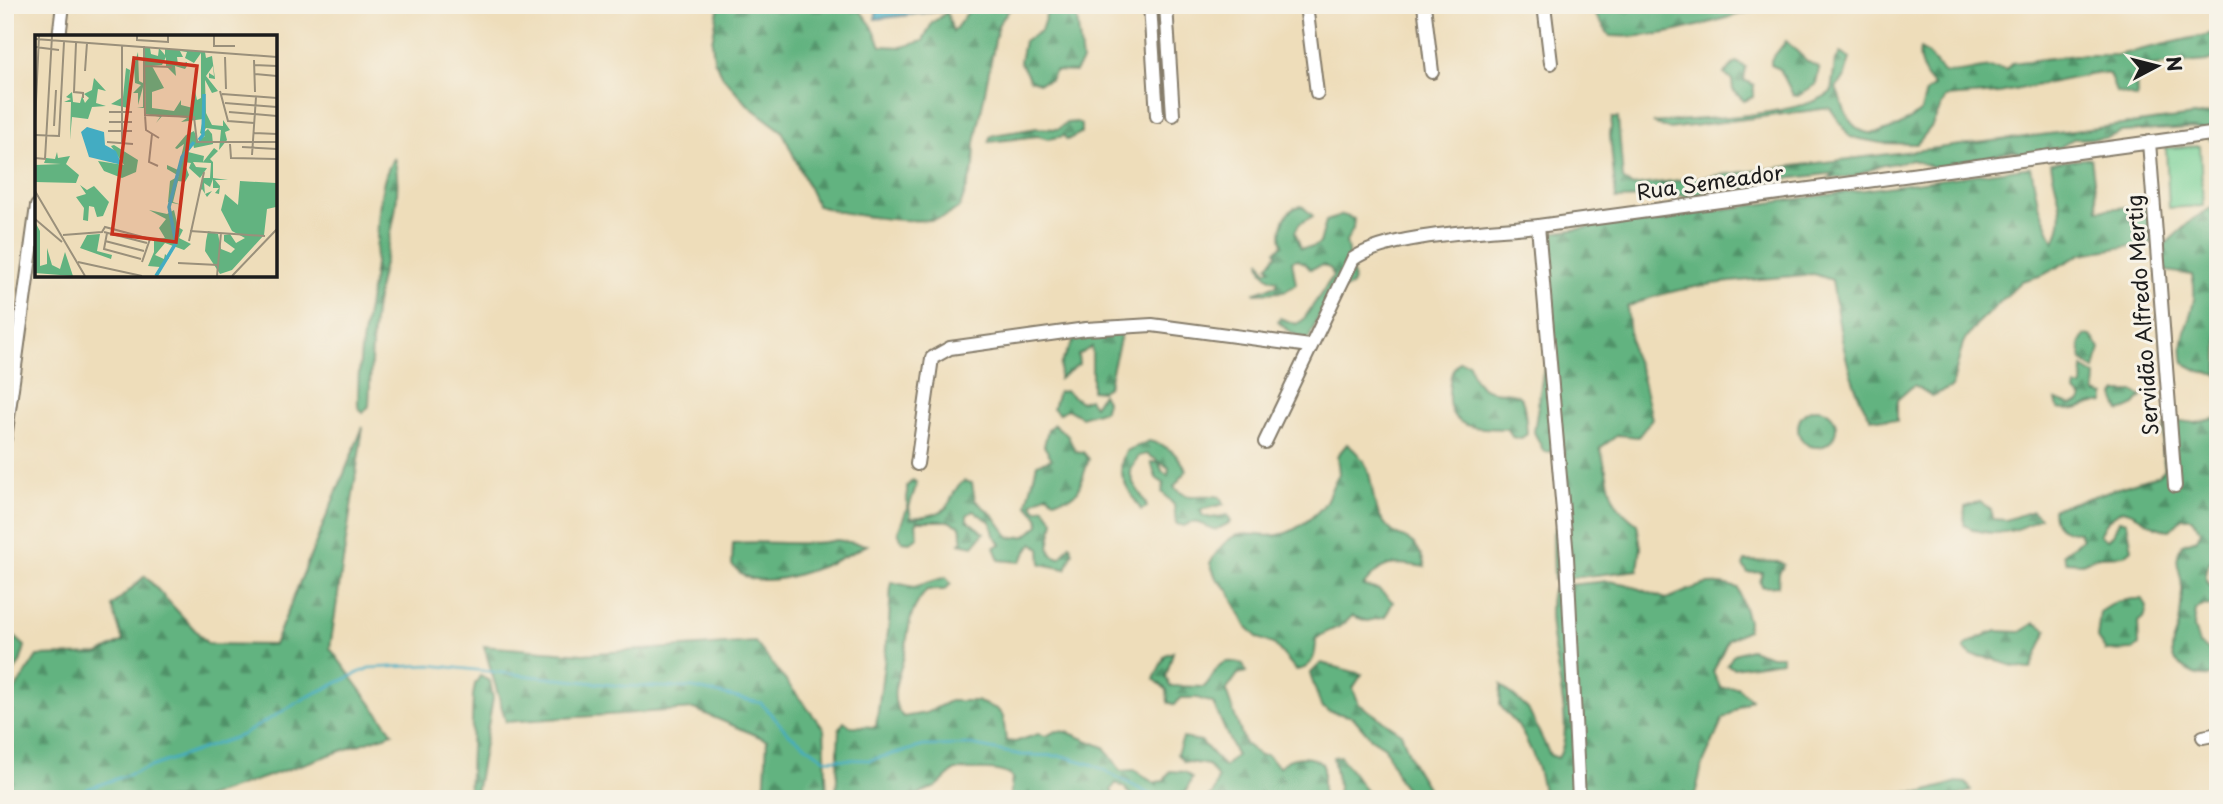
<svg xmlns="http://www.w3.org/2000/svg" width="2223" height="804" viewBox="0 0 2223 804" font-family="'Playpen Sans',sans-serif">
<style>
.grass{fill:#78d197;stroke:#4a765a;stroke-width:2}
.forest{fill:url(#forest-firs);stroke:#3f684e;stroke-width:2}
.water{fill:url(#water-ripples);stroke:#30646f;stroke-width:2}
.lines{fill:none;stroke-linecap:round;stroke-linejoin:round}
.stream{stroke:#43acc2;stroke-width:2.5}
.minor-casing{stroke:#857c6b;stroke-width:16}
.minor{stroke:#fff;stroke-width:12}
.labels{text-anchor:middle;stroke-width:6;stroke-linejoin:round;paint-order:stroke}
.street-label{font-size:21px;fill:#1c1c1c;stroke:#f7f3e8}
.inset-river{fill:none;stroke:#43acc2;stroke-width:3.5}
.inset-road{fill:none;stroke:#9a907b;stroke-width:2}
.view{fill:#c8321e;fill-opacity:0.15;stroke:#c8321e;stroke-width:3.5}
.inset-edge{fill:none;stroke:#1c1c1c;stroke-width:3.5}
</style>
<defs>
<pattern id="forest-firs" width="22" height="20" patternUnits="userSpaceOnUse" patternTransform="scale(1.75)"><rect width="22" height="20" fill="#62b380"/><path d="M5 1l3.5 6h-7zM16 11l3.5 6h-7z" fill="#509168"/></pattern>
<pattern id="water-ripples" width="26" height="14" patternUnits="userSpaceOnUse" patternTransform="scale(1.75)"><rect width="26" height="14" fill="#43acc2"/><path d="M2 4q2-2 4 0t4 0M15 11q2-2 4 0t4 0" fill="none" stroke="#378b9d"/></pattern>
</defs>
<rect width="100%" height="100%" fill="#f7f3e8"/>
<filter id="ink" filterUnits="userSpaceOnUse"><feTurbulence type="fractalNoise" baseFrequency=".0143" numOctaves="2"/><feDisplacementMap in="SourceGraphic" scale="14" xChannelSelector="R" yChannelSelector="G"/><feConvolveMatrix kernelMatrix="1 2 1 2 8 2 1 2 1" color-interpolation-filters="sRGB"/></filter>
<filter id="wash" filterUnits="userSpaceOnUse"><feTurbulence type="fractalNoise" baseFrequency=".00686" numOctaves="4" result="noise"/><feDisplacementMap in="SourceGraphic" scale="28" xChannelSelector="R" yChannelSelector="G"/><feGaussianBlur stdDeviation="1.57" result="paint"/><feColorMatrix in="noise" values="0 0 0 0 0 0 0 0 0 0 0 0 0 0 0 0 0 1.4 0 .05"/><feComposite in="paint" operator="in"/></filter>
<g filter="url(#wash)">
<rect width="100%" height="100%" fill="#eeddba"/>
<path class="grass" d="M2200 146 2203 206 2169 208 2166 148Z"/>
<path class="forest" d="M719 5H856L872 26 881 46 902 47 923 41 932 23 947 12 953 32 973 5H1013L998 25 975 143 974 166 960 207C954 211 947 216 941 218 917 225 841 215 817 205L782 131 750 107 723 77 714 60 712 41Z
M1592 5H1774C1715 19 1672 40 1610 36L1592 10Z
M1047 12H1068L1077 18 1082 61 1075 72 1055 71 1050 80 1039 83 1030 80 1020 62 1024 41 1041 31Z
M2218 32V57L2207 61 2142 67 2136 76 2137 98 2116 92 2109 74 2099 73 1999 93 1946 97 1931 127 1917 144 1881 143 1850 137 1830 108 1669 129 1653 123C1693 119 1803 116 1831 92L1835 63 1840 53 1850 58 1844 79 1836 88C1842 101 1845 118 1856 127 1873 143 1907 123 1921 111L1926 92 1934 86C1925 78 1917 62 1920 49L1929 55 1943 72C1964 76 1985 62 2006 70L2012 63 2075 55H2117Z
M1786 41 1807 61 1819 68 1816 84 1798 96 1793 95 1780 69 1771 65V60Z
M1736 62 1746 67 1744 80 1754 85 1753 97 1744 101 1733 90 1732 80 1724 74Z
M2218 113V143L2209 139 2215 131 2192 128 2121 132 2106 138 2073 139 2052 153 2029 156 2013 151 1936 168 1912 160 1879 166 1853 177 1829 178 1836 173 1777 180 1770 186 1745 192 1729 186 1688 197 1664 192 1648 198 1616 199 1610 135 1612 118H1618L1623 179 1632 186Z
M1077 122 1081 125V133L1067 140 1064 136 1048 139 1038 136 989 142 990 137 994 135 1037 128 1058 129 1066 123Z
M394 158C406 198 383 257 377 297 371 333 371 370 369 406L363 413 358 407C357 356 366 322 374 273 379 241 375 184 394 158Z
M2091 158 2098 210 2147 205 2157 213V242L2081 254 2043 275 2022 281 1976 325 1963 343 1952 387 1932 396 1914 385 1897 400V421L1871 418C1847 384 1838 321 1832 280L1814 274C1753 281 1683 281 1627 307L1632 352 1641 372 1652 419 1638 437 1618 435 1600 448C1612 483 1604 501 1637 524L1641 547 1638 570 1554 580 1553 533 1564 513 1565 450 1544 452 1534 432 1543 373 1551 354 1542 248 1550 233 2031 167 2038 203 2054 242C2069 209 2055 195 2051 163Z
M1302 206 1313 216 1299 224 1295 232 1301 248 1313 247 1320 243 1326 221 1343 215 1354 219 1353 229 1346 242C1348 248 1348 253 1349 259 1353 284 1363 285 1330 293L1308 340 1291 333 1278 322 1280 318 1296 324 1303 320 1333 276 1331 269 1323 265 1310 269 1305 263 1296 259 1292 261 1296 284 1284 292 1253 293 1277 285V280C1267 280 1260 269 1260 260L1266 271 1271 268 1268 266 1277 254 1276 250 1283 245C1278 230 1284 208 1302 206Z
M2211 208 2218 214V375L2199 371 2184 363C2176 326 2202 313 2192 275L2159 270 2161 248 2193 219Z
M1122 331 1108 387 1101 391 1092 390V347L1078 355 1079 364 1059 379 1061 363 1077 334Z
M2085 335 2091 336 2100 348 2095 370 2082 361 2080 345Z
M1459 361 1469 363C1479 408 1512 382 1522 400 1526 409 1526 424 1527 434L1520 439 1512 437 1508 429C1478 428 1446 431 1449 392 1450 380 1450 371 1459 361Z
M2083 368 2096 376 2095 393 2105 396V402C2091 403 2073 413 2058 409L2056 400 2071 405 2081 402 2083 398 2075 392 2076 387H2082Z
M1066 391 1081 402 1089 399 1094 406 1102 394 1106 401 1105 410 1081 417 1067 409 1059 414 1053 408 1058 392Z
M2117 392H2134L2142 397 2135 405 2120 412 2114 396Z
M1798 428a19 19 0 1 1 38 0a19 19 0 1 1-38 0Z
M2218 418V559H2212C2203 569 2203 580 2214 589L2215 598 2211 606 2203 605 2196 610 2194 627 2199 644 2218 655V675C2203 678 2194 676 2182 667 2163 653 2176 642 2179 624 2181 613 2181 602 2182 591 2183 568 2171 567 2182 544L2197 539 2201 531 2191 518H2182L2170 530C2150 530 2140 512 2122 510L2108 520 2100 535 2107 540 2113 535 2119 520 2127 522 2132 549 2125 555 2099 556 2082 563 2066 562 2063 554 2082 539 2079 532C2062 531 2053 528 2053 509L2159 475 2165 469 2162 451 2165 426 2173 420 2196 423Z
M1054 424 1068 436 1075 451 1083 452 1089 459 1078 491 1071 497 1054 500 1047 494 1032 503 1037 510 1044 507 1054 521 1049 547 1052 555 1060 558 1070 544 1073 552 1066 569 1041 564 1040 548 1033 543 1020 562 999 560 994 547 1001 544 994 535 991 522 973 511 967 515V520L984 533 973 546 959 543 963 542 960 526 948 521H918L916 524 918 537 910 542 902 541 898 532 907 509V486L913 480 917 483 909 507 911 518C921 517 944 514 948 505 954 495 954 488 964 481L972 483 975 500 994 516 1010 538 1026 536 1039 525 1038 517 1027 504 1037 464 1052 459 1044 446 1048 429Z
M363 427 330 648 393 733 202 799H5V705L37 656 99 654 123 641 112 606 145 576 208 644 274 645Z
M1149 441C1167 445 1177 453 1187 470L1174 487C1188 503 1202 492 1220 497L1224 504 1200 510 1203 516 1211 518 1228 515 1231 522 1216 530C1204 526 1196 518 1184 526L1176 524 1174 505 1162 492 1164 484 1156 478 1151 462 1160 463 1162 471 1168 476 1169 468 1147 454 1139 456 1130 470C1131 487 1143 493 1147 507L1141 510C1130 491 1113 474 1126 451Z
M1347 444C1382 471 1364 492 1383 521 1399 546 1415 528 1425 567 1394 563 1384 559 1363 586L1379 590 1393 602 1385 617 1367 621 1352 616C1338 632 1330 627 1316 639 1316 653 1314 669 1296 670L1275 645 1258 638 1246 626 1228 590 1216 578 1210 563C1238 515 1251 544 1286 533 1298 529 1318 514 1325 503 1331 493 1332 484 1339 474L1337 456Z
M1980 501 1991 510 1992 519 2006 520 2032 511 2040 518C2016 533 1990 539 1964 525L1965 507Z
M837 540 867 545C839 560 776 591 745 576 740 574 736 568 732 565L733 543C768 540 803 547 837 540Z
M1745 561 1781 562 1784 565 1779 573 1778 586 1763 587 1760 583 1762 572 1748 573 1743 566Z
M946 577 951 584 944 590H927C906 614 910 629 904 656 899 678 886 697 903 717L926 713 950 701H976L997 709 1003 716 1006 741 1015 742 1038 734 1046 736 1056 731 1067 732 1104 747 1121 771 1134 770 1157 785 1156 782 1164 781 1170 771 1185 772 1192 778 1185 794 1188 799H1134L1124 787 1116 783 1111 790 1115 799H1010L1012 777C997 766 973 771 955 770L936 787 912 797 836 799 839 729 844 722 851 726 876 727 889 624 891 582 914 587Z
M1608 581 1626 584 1666 599C1696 589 1704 577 1738 588L1748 621 1747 630 1728 640 1713 672 1721 688 1737 687 1751 699 1723 719 1702 766 1694 799H1544C1541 773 1532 748 1518 726 1513 719 1505 713 1500 705L1501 685 1528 709 1550 755 1558 758C1580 725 1541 635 1552 591L1558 586Z
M2133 599H2142L2147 607 2145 616 2138 622 2139 645 2133 650 2106 651 2097 638 2100 612 2116 602Z
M2035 623 2047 630 2031 669C2009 669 1993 655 1972 656L1965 650V646L1980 637 1997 631 2020 632Z
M5 628 25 646 20 663 5 683Z
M755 642 824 729 827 799H764L767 740 694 709 506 722 484 646 583 654Z
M1750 649 1771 656H1782V661L1734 668 1727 665 1734 654Z
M1173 652 1166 677 1170 686 1204 687C1218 674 1214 655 1243 664L1246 672 1238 674 1226 691 1245 744 1259 755H1267L1279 767C1289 755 1311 754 1323 764V799H1205L1213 794 1218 778 1208 765 1183 761 1177 754 1183 738 1201 741 1224 767 1236 755 1213 703 1197 698H1180L1175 705 1168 702 1167 690 1154 679 1165 655Z
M1321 663 1362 674 1353 688 1359 704 1401 733 1414 766 1434 799H1414L1399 780 1385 747 1371 738 1353 717 1328 711 1321 706 1310 674Z
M480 676 490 681 493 698 475 799H469L473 696 475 684Z
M1340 756 1372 799H1340L1333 757Z
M1957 782 1966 783 1971 790C1954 803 1891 799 1866 799L1883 793 1924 792Z"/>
<path class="water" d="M878 5H948L942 11 875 19Z"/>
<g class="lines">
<path class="stream" d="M47 799 84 790 242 735 307 697 369 668 430 665 623 686 693 688 761 703 789 734 825 759 870 760 924 746 971 745 1021 755 1063 756 1094 765 1159 799"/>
</g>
</g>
<g filter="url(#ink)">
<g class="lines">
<g class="minor-casing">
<path id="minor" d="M1150 5 1157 116
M1166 5 1173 115
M1306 5 1317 93
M1424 5 1432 72
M1544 5 1551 63
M59 37 63 5
M2149 142 2175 486
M5 439 37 206
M1265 442 1353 259C1390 233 1490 231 1538 226
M917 464 932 358 950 348 1086 329 1152 325 1310 346
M2203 737 2218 734
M1579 799 1567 557 1538 226 2218 133"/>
</g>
<use href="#minor" class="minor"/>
</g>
</g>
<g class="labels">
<g class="street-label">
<text transform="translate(1710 183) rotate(-8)" y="7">Rua Semeador</text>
<text transform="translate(2143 315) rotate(-94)" y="7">Servidão Alfredo Mertig</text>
</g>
</g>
<g transform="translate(35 35)">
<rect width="242" height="242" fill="#eeddba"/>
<path d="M108 13H115L116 19 123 21 124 13 130 20V14L170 17 171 23 177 21 180 44 174 43V38L179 41 178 31 171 41 183 56 177 58 170 45 171 78 177 90 188 91V85L195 95 190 97 192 105 184 115 186 95 171 93 168 98 173 94 177 99 178 109 159 113 158 109 153 117 169 121 168 127 179 113 183 116 175 124 178 127V143L193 145H180L185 151 184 159 180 158 184 153H178V144L175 152 169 148 170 159 177 156 172 162 167 154 164 157 168 143H175L176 128 158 127 161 132 172 133 165 143 154 133 156 128 149 127 154 140 150 147 143 146 138 167 147 170 133 167 135 146 144 141 132 134V130L143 135 149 109 142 114 140 113 151 100 159 96 163 106 170 101 165 98 168 84 146 87 152 83 128 80 121 88 125 82 111 79 110 48 109 73H102L108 72V52L103 70V58H98L106 50 100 48 99 30 103 17 104 46 108 48ZM145 16 152 17 150 23 159 28 166 18V63L162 65 159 51 158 73 146 70V65L139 76 117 73V57L129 53 117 31 127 30 131 22V31L141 41 140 31 150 34 152 31V27L143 30 142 22H148ZM91 33 95 35 93 73 76 69 88 62ZM59 43 71 56 63 54 61 68 71 71 57 72 53 84 37 82 35 105 36 67H29L36 64 31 62 37 57 38 67 45 68 47 61 50 68 54 63 49 59 57 55ZM79 110 103 125 101 137 87 143 69 136 63 126 89 130 76 111ZM22 117 23 123 35 121 31 129 44 140 41 148 0 147V130L26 129 9 128 11 123 20 124ZM205 146 241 148V172L232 174 229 200 197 235 185 239 170 216 171 206 173 196 183 199 186 214 196 218 200 214 189 206V200L195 199 201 208 210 203 197 196 186 175 190 159 203 170ZM45 150 52 155 59 151 74 167 68 181 62 182 59 172 54 171 53 186 48 185 49 173 41 162 51 159ZM114 175 132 179 139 175 143 192 148 195 144 203 156 209 149 215 130 208 120 220 129 224 130 219 134 223 125 232 113 231 119 217V204L130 203 124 193 131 184ZM0 187 5 196V231L12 229V213L17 230 25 234 30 217 38 241 0 238ZM65 199 62 216 77 220 76 224 45 213 52 200Z" fill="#62b380" fill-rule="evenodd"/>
<path d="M52 92 69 97 70 110 81 116 87 130 54 122 46 97Z" fill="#43acc2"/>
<path class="inset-river" d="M164 105 168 100 169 59M121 241 141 208 134 172 147 122 159 107"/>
<path class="inset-road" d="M102 1V5L133 7V1M179 1V11H200M0 4 242 22M41 8 39 57 48 58V63M87 10V108M109 11 110 80 159 82 162 107H242M0 12 24 15M190 22 191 54M219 25 220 57M219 30 242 31M109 31 137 32M50 36 52 8M220 39 242 41M185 56 193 86 219 88M187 59 242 63M190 68 242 72M74 77H97M194 77 242 81M110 80 111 95 124 103M74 87H97M0 88 4 1M19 91 21 55M73 96H97M218 98 242 99M117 99 114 127 123 131M0 100 24 101 29 7M72 107 98 109M195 109 196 123 242 124M207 112 242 114M217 120 221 62M0 123 10 124 17 1M0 156 50 241M0 184 27 207M155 196 230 201M69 197 112 208M72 198 69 214 106 224M28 200 67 197 70 192 115 204 107 227M70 206 109 216M154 206 169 137M43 227 107 241M143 228 183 230M182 241 186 198M197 241 242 194"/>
<path class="view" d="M99 23 162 31 141 207 77 199Z"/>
<rect width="242" height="242" class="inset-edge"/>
</g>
<rect width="2223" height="804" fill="none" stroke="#f7f3e8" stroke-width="28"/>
<g transform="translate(2157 66) rotate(83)" stroke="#f7f3e8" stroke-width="5" paint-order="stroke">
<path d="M0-5L12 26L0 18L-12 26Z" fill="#1c1c1c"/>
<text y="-10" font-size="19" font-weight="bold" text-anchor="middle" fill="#1c1c1c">N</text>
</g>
</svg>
